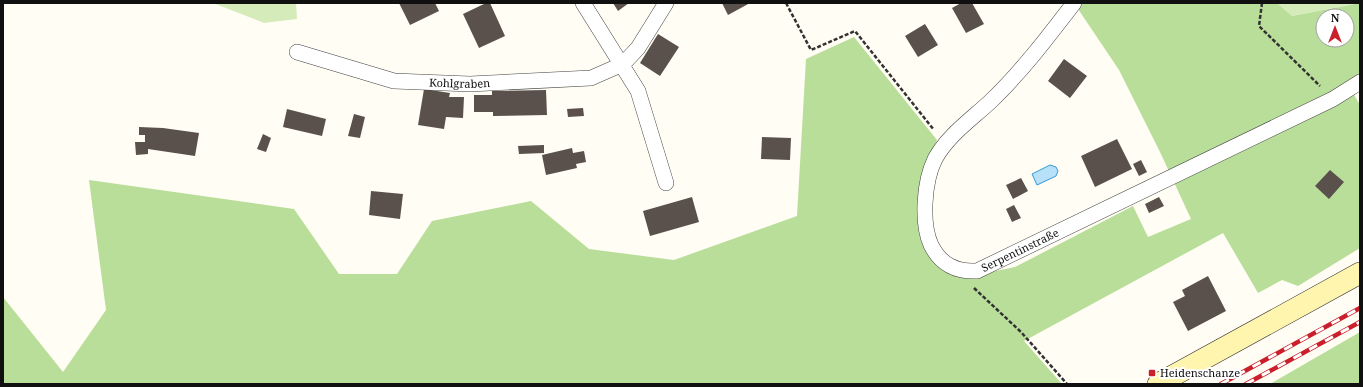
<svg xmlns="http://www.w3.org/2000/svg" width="1363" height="387" viewBox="0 0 1363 387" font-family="'Noto Serif',serif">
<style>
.green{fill:#d5ecba}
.forest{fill:#b9de99;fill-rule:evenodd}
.water{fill:#b6e1f9;stroke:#3999d4}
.building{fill:#5a514c}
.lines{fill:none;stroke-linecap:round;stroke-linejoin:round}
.street-casing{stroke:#434343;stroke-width:16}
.secondary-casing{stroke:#323232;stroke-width:22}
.path{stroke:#323232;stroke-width:2.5;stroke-dasharray:4 2;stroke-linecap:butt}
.street{stroke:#fff;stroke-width:15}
.secondary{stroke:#fff5af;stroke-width:21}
.rail-casing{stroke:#c9202b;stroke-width:4.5}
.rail{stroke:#fff;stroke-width:3;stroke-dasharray:9;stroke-linecap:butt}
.poi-dot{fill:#c9202b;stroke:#fff;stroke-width:1.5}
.labels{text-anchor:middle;stroke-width:4;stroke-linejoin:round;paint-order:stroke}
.street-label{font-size:11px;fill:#101010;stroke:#fff}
.poi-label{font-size:11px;fill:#101010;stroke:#fff;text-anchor:start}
</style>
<rect width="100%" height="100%" fill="#fffdf4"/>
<path class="green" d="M213 3H296L297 19 264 23Z
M1277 3H1359L1292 16Z"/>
<path class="forest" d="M1074 3H1277L1292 16 1360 3V82L1350 88 1360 105V248L1298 286 1282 280 1258 293 1223 233 1024 341 1062 384H3V297L63 372 106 310 89 180 294 209 339 274H397L432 221 531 201 589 249 674 260 797 216 806 59 854 37 937 140 929 161 925 246 971 276 1015 267 1133 206 1148 237 1191 219 1160 152 1119 70ZM1323 16H1347V40H1323Z
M1360 332V384H1270Z"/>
<path class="water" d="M1050 165 1056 167 1058 171 1056 176 1037 185 1032 174Z"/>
<path class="building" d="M399 3H435L439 11 410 25Z
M486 3H490L505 36 479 48 463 14Z
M613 3H629L618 11Z
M722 3H750L728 15Z
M961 3H972L984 24 966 33 952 8Z
M925 24 938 45 918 57 905 36Z
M658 34 679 47 660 76 640 63Z
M1064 59 1087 76 1070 98 1048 81Z
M424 89 450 93 449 97H464L463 118 446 117 444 129 418 125Z
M546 90 547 115 493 116V112H474V95H492V91Z
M583 108 584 116 568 117 567 109Z
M287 109 326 119 322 136 283 127Z
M354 114 365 117 360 138 348 136Z
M139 127 163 128 199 133 195 156 148 149V154L136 155 135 142H145V135H139Z
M263 134 271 138 266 152 257 149Z
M762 137 791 138 790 160 761 159Z
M1117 139 1132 169 1095 187 1081 156Z
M544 145V153L519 154 518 146Z
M572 148 573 153 584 151 586 162 576 164 577 168 546 175 542 155Z
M1141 160 1147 172 1139 176 1133 164Z
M1330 170 1344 182 1329 199 1315 186Z
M1021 178 1028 191 1013 199 1006 185Z
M371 191 403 194 400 219 369 215Z
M692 197 699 222 650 236 643 211Z
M1159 197 1164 206 1149 213 1145 204Z
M1014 205 1021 218 1012 222 1006 209Z
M1208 276 1226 311 1188 331 1173 302 1185 296 1182 290Z"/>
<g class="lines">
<g class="street-casing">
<g id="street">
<path d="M583 3 638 91 666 183"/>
<path id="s1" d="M1074 3C1048 37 1022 71 992 100 972 119 948 135 935 159 924 181 921 223 931 245 941 265 956 272 977 271L1333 99 1360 82"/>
<path id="s2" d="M297 52 394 81 470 84 591 78 623 64 638 48 666 3"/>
</g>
</g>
<g class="secondary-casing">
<path id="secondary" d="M1158 384 1360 273"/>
</g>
<path class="path" d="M786 3 811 50 855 31 934 130
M1262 3 1259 26 1320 86
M974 288 1021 332 1067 384"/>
<use href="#street" class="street"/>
<use href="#secondary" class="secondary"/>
<g class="rail-casing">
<path id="rail" d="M1221 384 1360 308
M1246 384 1360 322"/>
</g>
<use href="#rail" class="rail"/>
</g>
<rect class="poi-dot" x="1148" y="369" width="8" height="8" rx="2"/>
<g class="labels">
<g class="street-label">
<text dy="4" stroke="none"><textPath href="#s2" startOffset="167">Kohlgraben</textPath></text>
<text dy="4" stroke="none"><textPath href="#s1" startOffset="402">Serpentinstraße</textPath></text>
</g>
<g class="poi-label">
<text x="1160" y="377">Heidenschanze</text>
</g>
</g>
<rect width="1363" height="387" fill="none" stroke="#101010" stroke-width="8"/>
<g transform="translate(1335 28)"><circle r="19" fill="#ffffff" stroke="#9f9f9f"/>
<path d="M0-3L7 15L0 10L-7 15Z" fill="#c9202b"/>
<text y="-6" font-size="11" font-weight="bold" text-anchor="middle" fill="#101010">N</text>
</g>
</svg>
